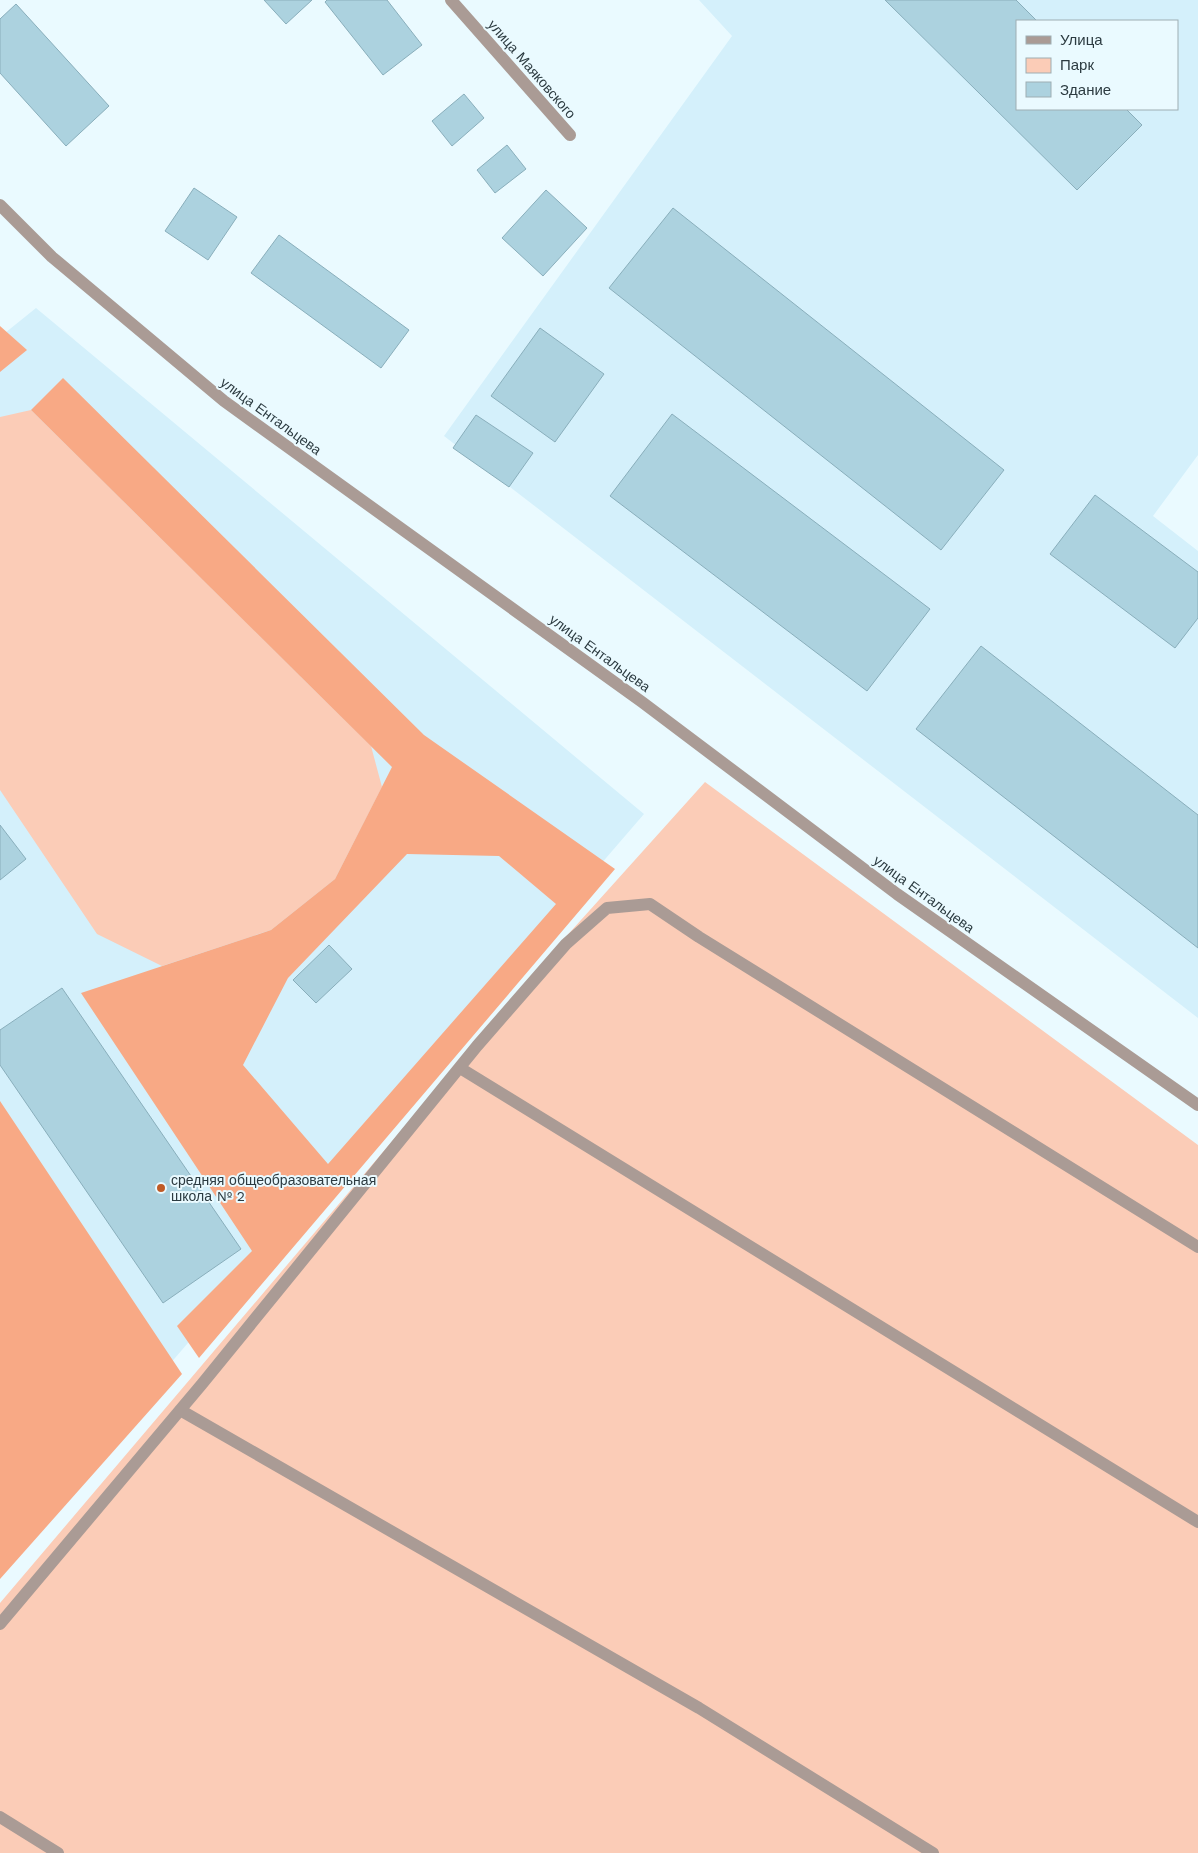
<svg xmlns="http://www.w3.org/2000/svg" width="1198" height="1853" viewBox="0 0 1198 1853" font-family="'Work Sans',sans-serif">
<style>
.built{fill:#d4f0fb;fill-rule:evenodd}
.green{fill:#fbccb7}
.forest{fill:#f8a985;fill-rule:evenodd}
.building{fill:#acd2df;stroke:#89aebb}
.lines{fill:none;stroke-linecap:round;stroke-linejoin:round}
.minor{stroke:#aa9b95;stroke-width:12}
.poi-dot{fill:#c05b26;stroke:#eafaff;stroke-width:2}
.labels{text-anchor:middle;stroke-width:4;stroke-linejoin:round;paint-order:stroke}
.street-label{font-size:14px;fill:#2c3b41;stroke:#eafaff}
.poi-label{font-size:14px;fill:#2c3b41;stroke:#eafaff;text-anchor:start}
</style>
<rect width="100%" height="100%" fill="#eafaff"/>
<path class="built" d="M699 0H1198V455L1153 516 1198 551V1018L444 436 732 36ZM1017 21H1177V109H1017Z
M36 308 644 814 0 1561V337Z"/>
<path class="green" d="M31 410 371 746 382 787 335 879 271 930 162 966 97 934 0 790V417Z
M705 782 1198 1145V1853H0V1603L563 940Z"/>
<path class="forest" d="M0 326 27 350 0 372Z
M63 378 424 735 615 869 199 1358 177 1326 252 1251 81 993 271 930 335 879 392 767 31 410ZM407 854 499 856 556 904 328 1164 243 1065 288 978Z
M0 1101 182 1374 0 1579Z"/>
<path class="building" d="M264 0H312L286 24Z
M327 0H387L422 45 383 75 325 2Z
M885 0H1016L1037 21H1017V109H1126L1142 125 1077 190Z
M16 4 109 106 66 146 0 73V19Z
M464 94 484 118 452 146 432 121Z
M507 145 526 169 495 193 477 170Z
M194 188 237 217 208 260 165 231Z
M546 190 587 228 543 276 502 238Z
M673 208 1004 470 941 550 609 288Z
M279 235 409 330 381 368 251 273Z
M540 328 604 374 555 442 491 396Z
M672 414 930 609 867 691 610 496Z
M476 415 533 453 509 487 453 448Z
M1095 495 1198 572V618L1175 648 1050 554Z
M981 646 1198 815V948L916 729Z
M0 825 26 859 0 880Z
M329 945 352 969 316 1003 293 980Z
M62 988 241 1249 163 1303 0 1065V1030Z"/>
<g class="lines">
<path class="minor" d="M451 0 570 135
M0 205 52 257 224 401 642 702 897 894 1198 1105
M460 1068 1198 1522
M180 1410 699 1708 933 1853
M0 1624 202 1384 477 1046 566 944 607 908 650 904 699 937 1198 1247
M0 1817 58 1853"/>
</g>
<circle class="poi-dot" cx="161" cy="1188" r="5"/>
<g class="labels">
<g class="street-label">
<text transform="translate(532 69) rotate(49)" y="5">улица Маяковского</text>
<text transform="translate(271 416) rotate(36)" y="5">улица Ентальцева</text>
<text transform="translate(600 653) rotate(36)" y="5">улица Ентальцева</text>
<text transform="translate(924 894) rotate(36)" y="5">улица Ентальцева</text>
</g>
<g class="poi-label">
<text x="171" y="1185">средняя общеобразовательная<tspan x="171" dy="16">школа № 2</tspan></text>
</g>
</g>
<rect x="1016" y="20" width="162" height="90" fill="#eafaff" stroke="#9eaeb3"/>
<rect x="1026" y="36" width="25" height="8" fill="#aa9b95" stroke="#9eaeb3"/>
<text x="1060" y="45" font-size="15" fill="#2c3b41">Улица</text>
<rect x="1026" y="58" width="25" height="15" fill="#fbccb7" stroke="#9eaeb3"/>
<text x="1060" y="70" font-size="15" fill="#2c3b41">Парк</text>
<rect x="1026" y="82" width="25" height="15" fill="#acd2df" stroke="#9eaeb3"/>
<text x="1060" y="95" font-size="15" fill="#2c3b41">Здание</text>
</svg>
